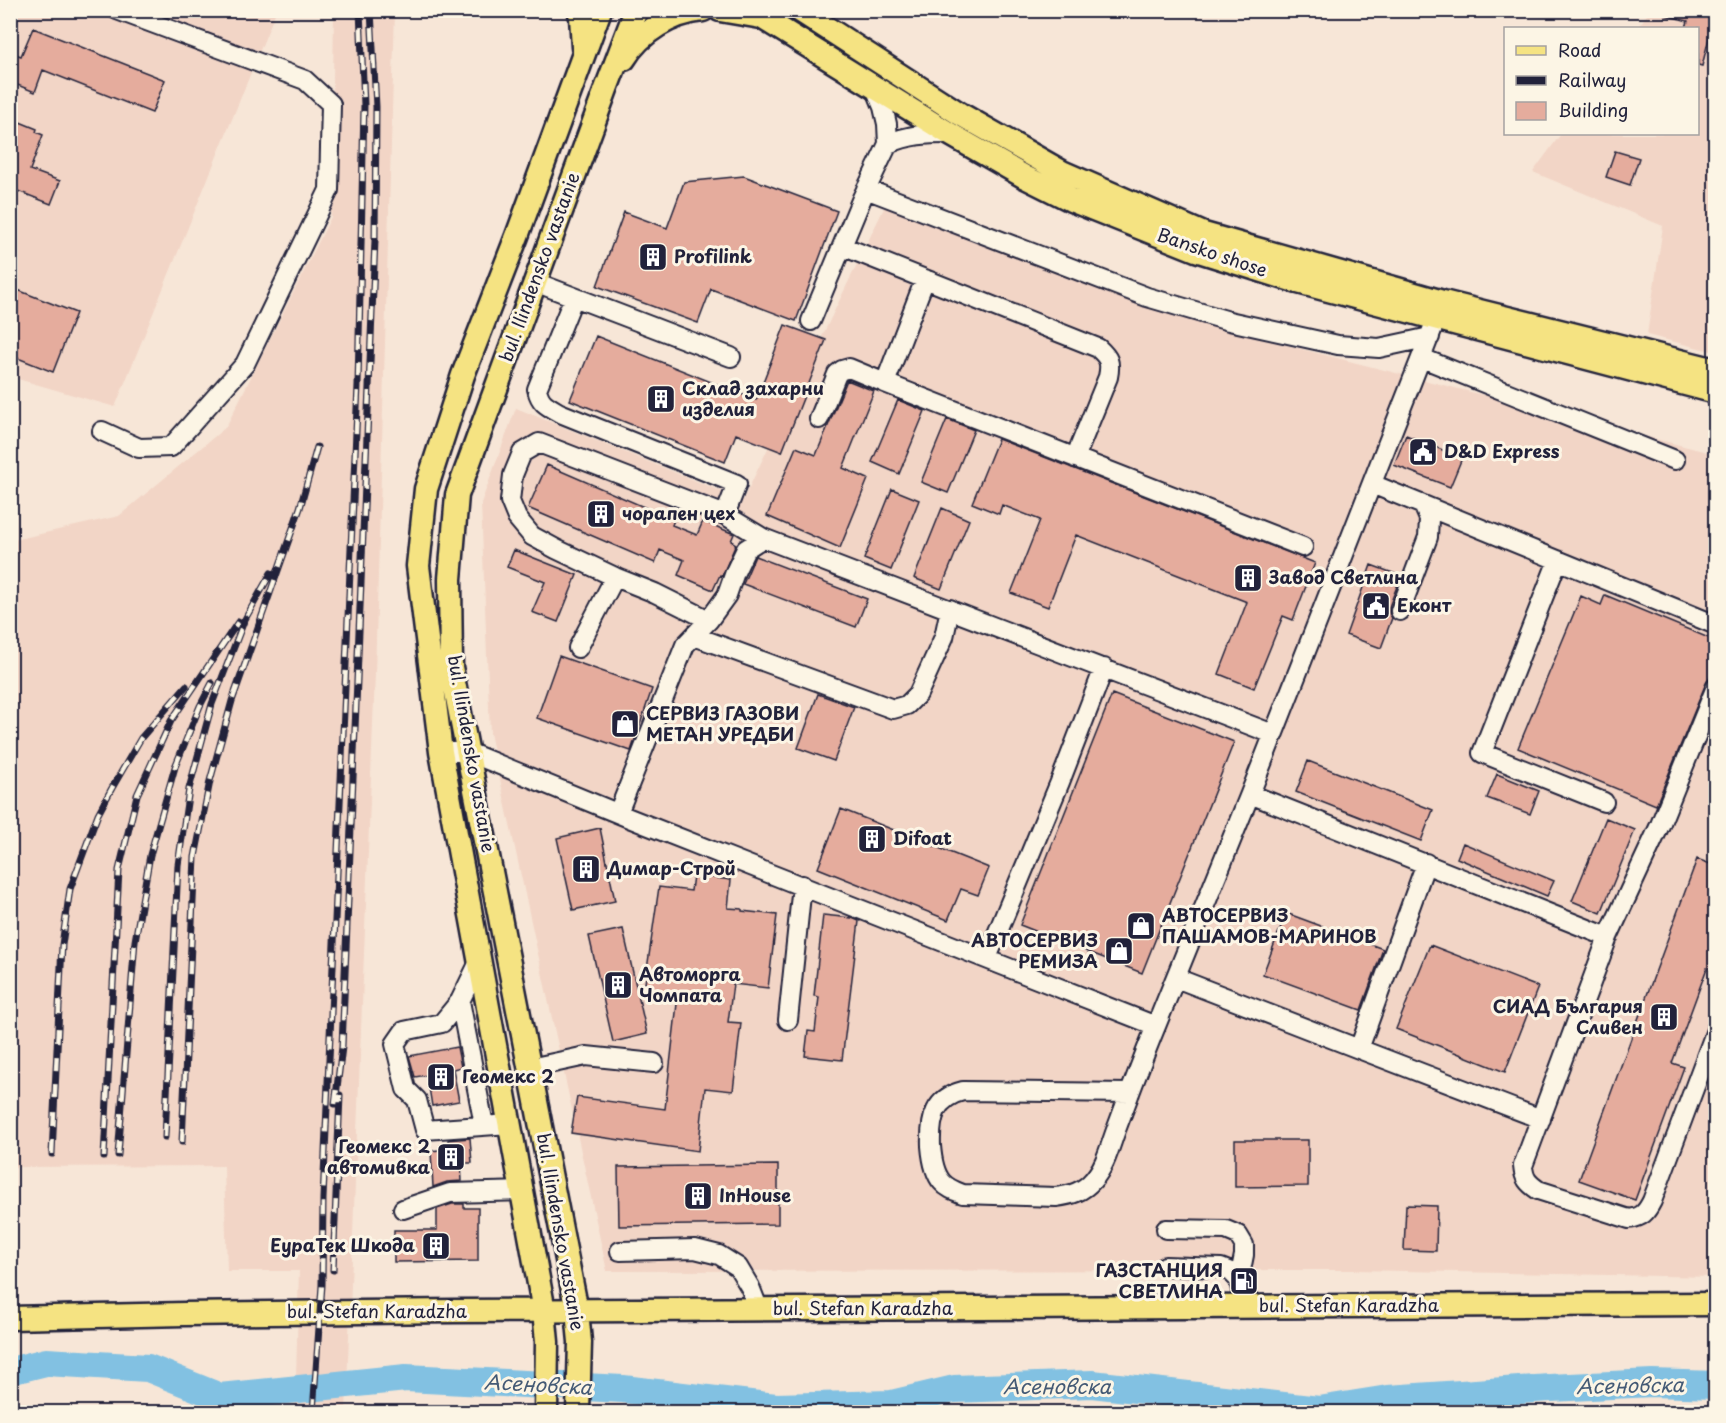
<svg xmlns="http://www.w3.org/2000/svg" width="1726" height="1423" viewBox="0 0 1726 1423" font-family="'Playpen Sans',sans-serif">
<style>
.built{fill:#f2d5c6}
.lines{fill:none;stroke-linecap:round;stroke-linejoin:round}
.river{stroke:#82c1e2;stroke-width:28}
.building{fill:#e5ac9d;stroke:#22223b;stroke-width:1.5}
.minor-casing{stroke:#22223b;stroke-width:22}
.major-casing{stroke:#22223b;stroke-width:27}
.minor{stroke:#fcf5e5;stroke-width:18}
.major{stroke:#f5e382;stroke-width:22}
.rail-casing{stroke:#22223b;stroke-width:7}
.rail{stroke:#fcf5e5;stroke-width:4.5;stroke-dasharray:14;stroke-linecap:butt}
.labels{text-anchor:middle;stroke-width:6;stroke-linejoin:round;paint-order:stroke}
.street-label{font-size:18px;fill:#22223b;stroke:#fcf5e5}
.poi-label{font-size:18px;font-weight:bold;fill:#22223b;stroke:#fcf5e5;text-anchor:start}
.water-label{font-size:20px;font-style:italic;fill:#445a75;stroke:#fcf5e5}
</style>
<rect width="100%" height="100%" fill="#f7e6d7"/>
<filter id="ink" filterUnits="userSpaceOnUse"><feTurbulence type="fractalNoise" baseFrequency=".0167" numOctaves="2"/><feDisplacementMap in="SourceGraphic" scale="12" xChannelSelector="R" yChannelSelector="G"/><feConvolveMatrix kernelMatrix="1 2 1 2 8 2 1 2 1" color-interpolation-filters="sRGB"/></filter>
<g filter="url(#ink)">
<path class="built" d="M341 10 395 11 375 674 346 1412H295L299 1271H227L224 1166 11 1167 10 541 119 516 226 427 331 217 334 12Z
M10 11H276L115 407 11 377Z
M1650 11H1715V352L1647 335 1663 226 1533 172 1561 134H1698V28H1637Z
M885 206 1254 337 1715 454V1277L1354 1270 607 1271 490 733 481 503 516 408 743 500Z"/>
<g class="lines">
<path class="river" d="M10 1371 46 1362 148 1368 220 1397 406 1378 623 1389 776 1407 891 1404 954 1389 1092 1384 1319 1410 1388 1399 1550 1388 1652 1383 1716 1385"/>
</g>
<path class="building" d="M1665 10H1716L1702 66 1698 65V28H1686L1688 21 1665 15Z
M33 28 165 80 152 113 43 70 35 92 10 82V52L21 56Z
M15 120 37 129 36 132 43 135 30 170 60 181 51 204 10 188V132Z
M1615 151 1639 158 1630 185 1606 177Z
M744 176 837 211 796 321 711 289 698 323 597 286 624 212 667 228 684 182Z
M10 287 76 313 53 372 10 355Z
M785 325 826 340 782 452 736 434 725 462 570 400 596 336 756 400Z
M847 380 874 391 843 468 868 479 840 548 767 516 796 447 816 455Z
M898 400 925 411 899 474 872 462Z
M947 419 974 430 948 493 921 482Z
M1406 435 1462 458 1450 487 1394 465Z
M998 439 1315 563 1293 620 1283 616 1254 688 1219 674 1247 602 1076 535 1048 607 1011 593 1040 520 1002 505 999 514 972 503Z
M547 465 674 520 672 525 697 535 703 521 734 534 731 541 736 544 722 576 720 575 713 590 678 575 684 560 660 550 655 563 528 508Z
M892 489 919 500 891 570 864 559Z
M942 508 969 520 941 589 914 578Z
M514 550 577 575 558 622 532 612 545 582 507 567Z
M755 556 867 599 856 627 743 584Z
M1371 565 1401 576 1389 607V613L1392 618 1381 648 1346 635Z
M1605 595 1716 641V663L1709 678 1706 683 1656 805 1518 748 1581 596 1601 605Z
M559 656 652 689 631 751 537 718Z
M818 694 854 707 834 761 798 748Z
M1112 694 1234 742 1142 973 1020 925Z
M1308 761 1433 810 1421 841 1296 792Z
M1497 774 1539 791 1530 814 1487 798Z
M841 809 989 868 978 895 961 889 948 920 818 868Z
M1606 818 1635 830 1601 913 1572 901Z
M600 828 615 901 573 910 557 838Z
M1463 843 1554 881 1547 896 1457 858Z
M1697 859 1716 866V971L1707 968 1672 1063 1684 1067 1635 1200 1579 1180Z
M693 875 731 880 728 908 742 909V911L777 915 768 988 733 984 728 1022 741 1023 733 1091 705 1088 698 1151 571 1133 577 1097 665 1109 678 995 644 990 659 887 691 891Z
M1286 913 1383 949 1361 1010 1263 974Z
M823 915 852 918 859 921 842 1060 805 1056 808 1031 815 1032 819 997 814 996Z
M623 929 647 1034 613 1042 589 936Z
M1430 945 1538 987 1505 1072 1396 1029Z
M457 1047 461 1067 453 1069 459 1101 432 1106 427 1075 415 1077 409 1056Z
M470 1138 472 1163H461L462 1181 447 1182 433 1187 431 1151 448 1149V1140Z
M1235 1140H1308V1186L1235 1187Z
M778 1165V1224L619 1226 618 1167Z
M452 1204H464V1208H478V1261L394 1262V1230H437V1209Z
M1406 1205 1437 1206 1436 1251 1404 1250Z"/>
<g class="lines">
<g class="minor-casing">
<path id="minor" d="M888 144C910 134 926 134 950 134
M866 189 1147 297 1229 321 1338 345 1379 348 1430 337
M842 246 1098 348C1109 358 1111 362 1108 377L1075 458
M925 279 885 383 1303 547
M535 282 731 357
M574 297 537 389C540 403 547 406 560 413L737 484 725 515
M811 321 862 198 888 144 887 124 883 107 874 85
M1422 358 1675 460
M819 419 837 374 842 370 849 368 885 383
M102 431 139 448 171 447 245 364 329 190 331 104 305 80 117 10
M1372 484 1716 625
M1558 560 1482 753 1604 802
M1400 611 1428 537 1429 519 1423 505
M709 620 655 593 615 577 556 549 532 536 517 518 510 501 513 475 522 453 539 443 725 515 763 538 1273 734
M694 636 893 709 907 705 918 694 944 637 950 609
M578 648 615 577
M1716 687 1660 825 1608 937 1523 1166C1524 1179 1528 1183 1538 1190L1629 1219C1642 1217 1646 1213 1652 1201L1716 1030
M441 752H468L629 818 1156 1026 1250 794 1441 307
M1250 794 1608 937
M618 813 685 645 709 620 727 595 735 572 746 549 763 538
M987 958 1060 782 1104 668
M480 960 460 1001 442 1023 404 1031 395 1044 406 1089 417 1100 425 1130 510 1124
M1176 978 1359 1049 1426 863
M460 1001 484 1125
M788 1020 802 885
M1359 1049 1541 1119
M530 1068 586 1056 654 1063
M1130 1093 963 1091C934 1098 930 1119 931 1146 932 1158 934 1173 942 1182 948 1189 955 1191 963 1194L1056 1197C1071 1195 1083 1192 1093 1180 1105 1167 1110 1146 1116 1130 1129 1095 1142 1060 1156 1026
M403 1209 450 1193 523 1191
M1166 1229 1226 1230 1238 1235 1244 1245V1255L1239 1280 1244 1307
M620 1251 695 1249 719 1255 738 1267 750 1287 759 1310
M1165 1266 1221 1268 1231 1272 1239 1280"/>
</g>
<g class="major-casing">
<path id="major" d="M579 10 581 17 583 47
M720 10 761 17
M750 10 950 134 1025 177 1071 200 1196 250 1298 282 1716 392
M799 10 960 114 1062 172 1204 234 1443 302 1716 370
M624 59C640 32 672 13 703 10
M10 1318 184 1314 454 1311 1716 1304
M546 1412 547 1342 544 1311 441 752 418 566 426 489 463 375 517 236 600 10
M578 1412 580 1342 577 1311 451 667 450 579 457 495 606 89 636 10"/>
</g>
<use href="#minor" class="minor"/>
<use href="#major" class="major"/>
<g class="rail-casing">
<path id="rail" d="M335 1104 342 1047 375 240 376 107 371 10
M165 1137 178 865 189 789 212 704 244 621 271 573
M182 1142 195 857 210 781 232 701 300 508 317 447
M52 1154 62 945 70 889 98 814 112 788 141 738 186 686
M118 1155 135 941 150 855 175 767 200 706 212 683
M104 1157 119 870 137 795 171 721 238 622
M333 1270 340 1095
M313 1412 322 1285 323 1199 358 385 364 105 360 10"/>
</g>
<use href="#rail" class="rail"/>
</g>
</g>
<defs>
<g id="building-square" transform="scale(1.5)"><rect x="-9" y="-9" width="18" height="18" rx="4" fill="#22223b" stroke="#fcf5e5"/><path d="M-4-6H4V6H1V3H-1V6H-4ZM-2.5-4.3h1.7v1.8h-1.7ZM.8-4.3h1.7v1.8H.8ZM-2.5-1h1.7V.8h-1.7ZM.8-1h1.7V.8H.8Z" fill="#fff"/></g>
<g id="civic-square" transform="scale(1.5)"><rect x="-9" y="-9" width="18" height="18" rx="4" fill="#22223b" stroke="#fcf5e5"/><path d="M-.6-6.5H3V-4.5H.6V-3L4-1V1h2V6H-6V1h2V-1L-.6-3ZM-1.2 2.5V6h2.4V2.5Z" fill="#fff"/></g>
<g id="shop-square" transform="scale(1.5)"><rect x="-9" y="-9" width="18" height="18" rx="4" fill="#22223b" stroke="#fcf5e5"/><path d="M-5-2.5h2.3a2.7 3.5 0 0 1 5.4 0H5L5.5 6h-11ZM-1.5-2.5h3a1.5 2.3 0 0 0-3 0Z" fill="#fff"/></g>
<g id="fuel-square" transform="scale(1.5)"><rect x="-9" y="-9" width="18" height="18" rx="4" fill="#22223b" stroke="#fcf5e5"/><path d="M-5.5-6h7V0h2V4h1.3V-2.5L3-4.5l.8-.8L6-3V5H2.5V1h-1V6h-7ZM-4.2-4.7v3.2H.2V-4.7Z" fill="#fff"/></g>
</defs>
<g fill-rule="evenodd">
<use href="#building-square" x="653" y="257"/>
<use href="#building-square" x="661" y="399"/>
<use href="#civic-square" x="1423" y="452"/>
<use href="#building-square" x="601" y="514"/>
<use href="#building-square" x="1248" y="578"/>
<use href="#civic-square" x="1376" y="606"/>
<use href="#shop-square" x="625" y="724"/>
<use href="#building-square" x="872" y="839"/>
<use href="#building-square" x="586" y="869"/>
<use href="#shop-square" x="1141" y="926"/>
<use href="#shop-square" x="1119" y="951"/>
<use href="#building-square" x="618" y="985"/>
<use href="#building-square" x="1664" y="1017"/>
<use href="#building-square" x="441" y="1077"/>
<use href="#building-square" x="451" y="1157"/>
<use href="#building-square" x="698" y="1196"/>
<use href="#building-square" x="436" y="1246"/>
<use href="#fuel-square" x="1244" y="1281"/>
</g>
<g class="labels">
<g class="street-label">
<text transform="translate(1212 253) rotate(19)" y="6">Bansko shose</text>
<text transform="translate(540 267) rotate(-70)" y="6">bul. Ilindensko vastanie</text>
<text transform="translate(471 754) rotate(80)" y="6">bul. Ilindensko vastanie</text>
<text transform="translate(560 1232) rotate(80)" y="6">bul. Ilindensko vastanie</text>
<text x="1349" y="1312">bul. Stefan Karadzha</text>
<text x="863" y="1315">bul. Stefan Karadzha</text>
<text x="377" y="1318">bul. Stefan Karadzha</text>
</g>
<g class="poi-label">
<text x="674" y="263">Profilink</text>
<text x="682" y="395">Склад захарни<tspan x="682" dy="21">изделия</tspan></text>
<text x="1444" y="458">D&amp;D Express</text>
<text x="622" y="520">чорапен цех</text>
<text x="1269" y="584">Завод Светлина</text>
<text x="1397" y="612">Еконт</text>
<text x="646" y="720">СЕРВИЗ ГАЗОВИ<tspan x="646" dy="21">МЕТАН УРЕДБИ</tspan></text>
<text x="893" y="845">Difoat</text>
<text x="607" y="875">Димар-Строй</text>
<text x="1162" y="922">АВТОСЕРВИЗ<tspan x="1162" dy="21">ПАШАМОВ-МАРИНОВ</tspan></text>
<text x="1098" y="947" text-anchor="end">АВТОСЕРВИЗ<tspan x="1098" dy="21">РЕМИЗА</tspan></text>
<text x="639" y="981">Автоморга<tspan x="639" dy="21">Чомпата</tspan></text>
<text x="1643" y="1013" text-anchor="end">СИАД България<tspan x="1643" dy="21">Сливен</tspan></text>
<text x="462" y="1083">Геомекс 2</text>
<text x="430" y="1153" text-anchor="end">Геомекс 2<tspan x="430" dy="21">автомивка</tspan></text>
<text x="719" y="1202">InHouse</text>
<text x="415" y="1252" text-anchor="end">ЕураТек Шкода</text>
<text x="1223" y="1277" text-anchor="end">ГАЗСТАНЦИЯ<tspan x="1223" dy="21">СВЕТЛИНА</tspan></text>
</g>
<g class="water-label">
<text transform="translate(538 1385) rotate(3)" y="7">Асеновска</text>
<text transform="translate(1630 1386) rotate(-1)" y="7">Асеновска</text>
<text x="1057" y="1394">Асеновска</text>
</g>
</g>
<rect width="1726" height="1423" fill="none" stroke="#fcf5e5" stroke-width="36"/>
<rect x="18" y="18" width="1690" height="1387" fill="none" stroke="#22223b" stroke-width="2" filter="url(#ink)"/>
<rect x="1504" y="27" width="195" height="108" fill="#fcf5e5" stroke="#a5a1a1" stroke-width="1.5"/>
<rect x="1516" y="46" width="30" height="9" fill="#f5e382" stroke="#a5a1a1" stroke-width="1.5"/>
<text x="1558" y="57" font-size="18" fill="#22223b">Road</text>
<rect x="1516" y="76" width="30" height="9" fill="#22223b" stroke="#a5a1a1" stroke-width="1.5"/>
<text x="1558" y="87" font-size="18" fill="#22223b">Railway</text>
<rect x="1516" y="102" width="30" height="18" fill="#e5ac9d" stroke="#a5a1a1" stroke-width="1.5"/>
<text x="1558" y="117" font-size="18" fill="#22223b">Building</text>
</svg>
